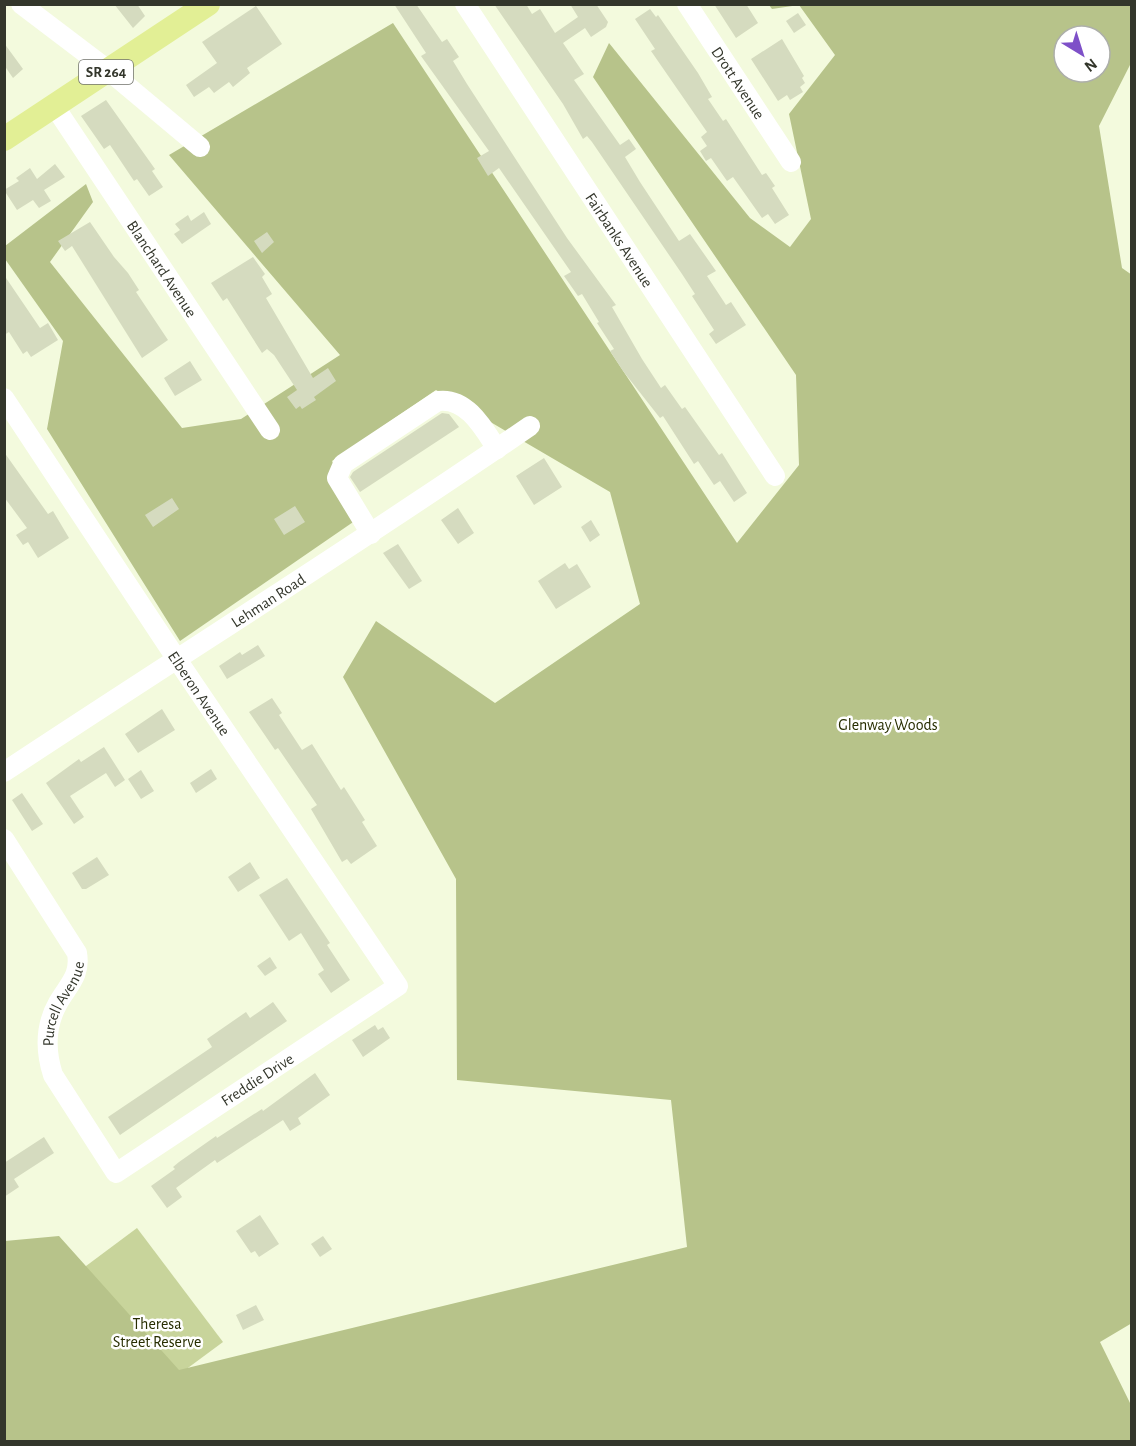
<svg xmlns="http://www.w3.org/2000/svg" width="1136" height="1446" viewBox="0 0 1136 1446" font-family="'Alegreya Sans',sans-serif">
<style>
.green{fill:#c8d49b}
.forest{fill:#b7c38a;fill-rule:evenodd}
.building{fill:#d5dbbf}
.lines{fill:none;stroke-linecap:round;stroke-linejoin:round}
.minor{stroke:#fff;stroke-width:20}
.major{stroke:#e2ef95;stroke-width:24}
.labels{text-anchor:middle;stroke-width:5;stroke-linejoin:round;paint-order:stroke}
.shield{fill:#fff;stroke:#70726b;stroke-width:1.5}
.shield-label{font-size:15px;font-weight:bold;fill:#33362b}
.street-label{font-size:16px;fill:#33362b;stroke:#fff}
.park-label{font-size:16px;fill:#272d01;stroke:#fff}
</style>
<rect width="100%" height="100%" fill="#f3fadd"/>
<path class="green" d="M137 1228 223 1342 89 1441 5 1442 82 1269Z"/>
<path class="forest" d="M769 5H1131V63L1099 126 1122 268 1132 275V1323L1100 1342 1131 1405V1441L5 1442V1241L59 1236 179 1370 687 1247 671 1100 457 1080 456 879 343 677 376 621 495 703 640 604 610 492 436 390 332 461 359 518 180 641 47 429 63 341 5 259V246L86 184 93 202 50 262 182 428 241 419 340 355 169 155 393 23 737 543 799 465 796 375 593 77 609 43 750 218 790 247 811 219 789 114 835 55 799 5 772 9ZM1064 36H1100V72H1064Z"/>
<path class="building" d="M114 4H137L145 16 133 28Z
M394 4H416L442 42 447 39 459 57 453 61 467 84 567 238 616 305 612 307 642 359 661 388 665 385 682 409 685 407 719 455 722 453 747 493 734 502 720 481 714 485 698 461 694 464 663 416 660 418 623 371 610 351 614 349 597 323 599 322 582 294 578 296 564 276 571 272 499 168 488 176 477 158 489 151 421 56 426 53Z
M494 4H526L532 14 540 9 555 33 578 17 570 4H596L608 22 606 27 591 37 585 28 563 43 584 74 574 80 620 145 629 139 636 149 625 157 640 182 679 241 690 234 716 271 707 276 726 305 731 302 746 325 716 344 709 334 714 330 692 296 695 294 682 274 592 142 587 136 583 139 563 104Z
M714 4H746L758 23 736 38Z
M256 6 282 44 247 68 250 73 233 87 229 82 214 93 209 87 194 97 186 85 217 63 202 42Z
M650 9 656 17 658 15 698 73 712 97 708 99 723 121 726 119 762 175 766 173 775 186 772 188 789 215 775 224 768 214 762 218 733 177 727 181 711 158 706 161 700 151 707 146 701 137 707 132 651 51 655 49 635 19Z
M798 13 806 25 794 33 786 21Z
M782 39 804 76 802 78 805 83 800 87 803 92 790 100 787 95 778 101 751 59Z
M4 43 23 69 13 78 4 65Z
M106 100 155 169 152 171 163 187 149 196 137 179 134 181 110 145 104 149 81 116Z
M55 164 65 177 44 190 51 201 39 208 33 200 17 210 4 190 19 181 16 178 30 168 37 179Z
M204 212 211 224 182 244 174 234 180 230 175 224 188 215 191 221Z
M90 222 114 257 128 273 139 290 136 292 168 340 142 358 72 246 65 251 58 241Z
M267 232 274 242 262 253 254 241Z
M253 257 265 274 262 277 272 294 266 298 313 378 328 368 336 381 314 397 316 400 302 409 300 406 296 409 287 397 297 390 274 355 267 349 262 353 227 298 223 301 211 283Z
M4 275 40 328 48 323 58 340 31 357 27 351 23 354 9 332 4 335Z
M190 361 202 380 175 396 164 378Z
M442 413 449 414 459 427 360 492 350 477 353 472Z
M4 452 48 514 53 511 69 538 38 558 28 542 23 545 16 535 27 528 4 497Z
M544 458 562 487 534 505 516 476Z
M172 498 179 509 153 527 145 515Z
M295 506 305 522 284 535 274 519Z
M458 508 474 533 458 544 441 520Z
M591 520 600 535 590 542 581 527Z
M398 544 422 581 409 589 383 553Z
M565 563 569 569 577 564 591 587 556 609 538 581Z
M258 645 265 656 227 679 219 666 240 652 242 655Z
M272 698 282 713 279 715 302 750 312 744 341 790 344 787 365 820 362 822 377 846 351 864 347 859 342 862 311 809 317 805 278 748 275 750 249 712Z
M162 709 175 730 138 753 125 734Z
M104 747 125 780 115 787 106 773 70 796 84 817 74 824 46 783 79 759 81 762Z
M211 769 217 779 196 793 190 783Z
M141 770 154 791 141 799 128 779Z
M22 793 43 824 32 831 12 800Z
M97 857 109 875 86 889H82L72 873Z
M250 862 260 878 238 892 228 877Z
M287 878 330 943 327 945 350 980 331 993 318 974 324 970 301 933 289 941 259 895Z
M270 957 277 968 265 976 257 966Z
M273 1002 287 1021 120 1135 108 1117 212 1047 207 1039 246 1012 250 1018Z
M375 1025 378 1030 383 1027 390 1038 363 1057 352 1040Z
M315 1073 330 1095 298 1118 301 1124 290 1131 283 1120 217 1163 215 1160 176 1188 182 1197 167 1208 151 1186 175 1169 173 1167 179 1162 216 1136 217 1138 262 1109 263 1111Z
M44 1137 54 1153 14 1179 19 1187 4 1197V1163Z
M260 1215 279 1244 259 1257 255 1251 251 1253 236 1231Z
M323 1236 332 1249 320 1257 311 1244Z
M256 1305 264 1320 243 1330 236 1315Z"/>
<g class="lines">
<g class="minor">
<path d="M21 4 108 70 200 147"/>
<path id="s1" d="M465 4 775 476"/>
<path id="s2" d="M687 4 791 162"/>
<path id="s3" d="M55 107 270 430"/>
<path id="s4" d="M4 398 176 658 398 986 116 1173 53 1075C45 1050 45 1026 58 1003 68 985 81 976 77 953L4 839"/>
<path d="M371 534 337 478 343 464 438 401C467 397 484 429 497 449"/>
<path id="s5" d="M4 772C179 656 357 545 530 426"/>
</g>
<path class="major" d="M4 139 208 4"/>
</g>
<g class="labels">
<rect class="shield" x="79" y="60" width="54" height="24" rx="4.5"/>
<g class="shield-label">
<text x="106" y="77">SR 264</text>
</g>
<g class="street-label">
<text dy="6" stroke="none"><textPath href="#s2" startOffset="94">Drott Avenue</textPath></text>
<text dy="6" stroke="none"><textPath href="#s1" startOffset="282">Fairbanks Avenue</textPath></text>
<text dy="6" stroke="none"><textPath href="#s3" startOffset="194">Blanchard Avenue</textPath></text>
<text dy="6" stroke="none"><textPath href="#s5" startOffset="315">Lehman Road</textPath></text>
<text dy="6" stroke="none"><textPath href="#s4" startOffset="354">Elberon Avenue</textPath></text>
<text dy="6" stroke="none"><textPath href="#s4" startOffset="1238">Purcell Avenue</textPath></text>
<text transform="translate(257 1079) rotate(-33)" y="6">Freddie Drive</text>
</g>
<g class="park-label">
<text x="888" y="730">Glenway Woods</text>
<text x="157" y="1329">Theresa<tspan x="157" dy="18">Street Reserve</tspan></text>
</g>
</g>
<rect width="1136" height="1446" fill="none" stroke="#33362b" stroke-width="12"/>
<g transform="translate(1082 54) rotate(142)"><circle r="28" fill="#ffffff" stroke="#adafaa" stroke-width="1.5"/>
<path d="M0-4.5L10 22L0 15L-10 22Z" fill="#7e50c8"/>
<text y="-9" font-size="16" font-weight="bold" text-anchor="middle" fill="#33362b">N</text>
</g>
</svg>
